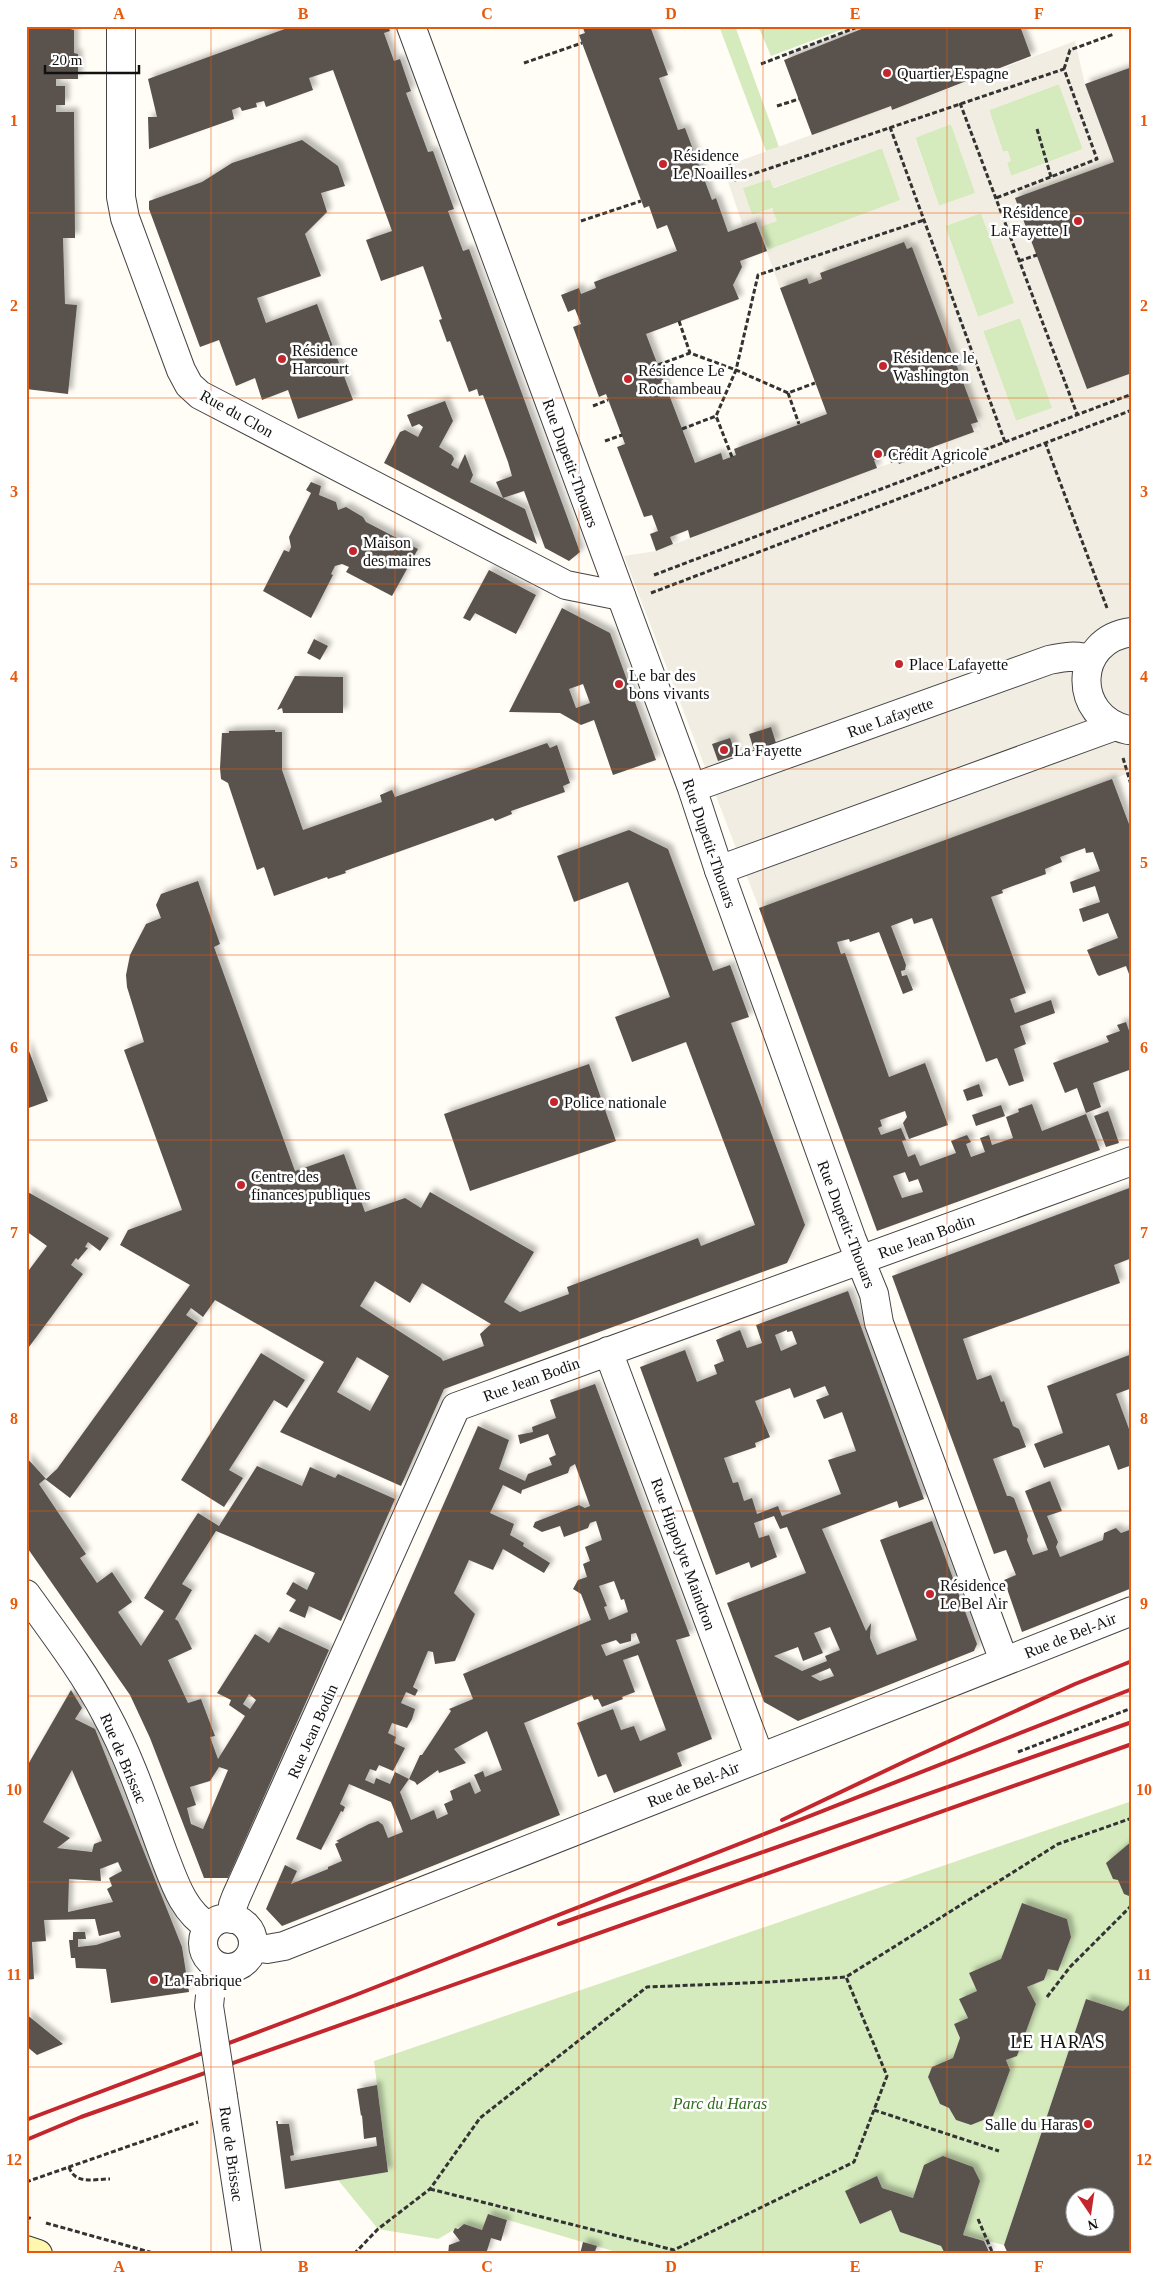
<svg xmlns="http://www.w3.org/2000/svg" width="1158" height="2280" viewBox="0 0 1158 2280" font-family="'Times New Roman',serif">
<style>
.green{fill:#d5ebbd;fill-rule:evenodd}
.plaza{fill:#f1ede2;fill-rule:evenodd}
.building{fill:#5a524d;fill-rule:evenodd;filter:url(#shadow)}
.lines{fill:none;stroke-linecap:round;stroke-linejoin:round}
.minor-casing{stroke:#444;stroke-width:30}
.tertiary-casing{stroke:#444;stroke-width:30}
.secondary-casing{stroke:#333;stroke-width:30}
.path{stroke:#333;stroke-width:3;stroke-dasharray:5 2.5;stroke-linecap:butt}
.minor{stroke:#fff;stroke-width:28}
.tertiary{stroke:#fff;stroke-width:28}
.secondary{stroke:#fff6b0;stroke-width:28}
.rail{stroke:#c4262e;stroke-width:4}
.minor-bridge-casing{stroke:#444;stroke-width:30;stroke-linecap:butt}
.minor-bridge{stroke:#fff;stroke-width:28}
.grid{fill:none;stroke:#e8590c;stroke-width:1;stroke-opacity:0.55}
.poi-dot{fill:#c4262e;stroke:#fff;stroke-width:2}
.labels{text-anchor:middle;stroke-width:5;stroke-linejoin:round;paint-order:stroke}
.poi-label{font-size:16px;fill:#111;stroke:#fff;text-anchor:start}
.street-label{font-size:16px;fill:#111;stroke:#fff}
.park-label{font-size:16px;font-style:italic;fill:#2f6b1f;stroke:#fff}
.neighbourhood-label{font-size:18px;letter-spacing:1px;fill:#111;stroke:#fff}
.neatline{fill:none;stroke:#e8590c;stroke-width:2}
.grid-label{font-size:16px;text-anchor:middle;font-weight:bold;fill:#e8590c}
</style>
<defs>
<filter id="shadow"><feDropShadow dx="4.5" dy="-4.5" stdDeviation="2.5" flood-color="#0004"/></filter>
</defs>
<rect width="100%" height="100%" fill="#fffdf5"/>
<path class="green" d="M719 26H735L779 147 766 151Z
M758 26H851L771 56Z
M1059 84 1083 149 1011 176 1007 163V151L1003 152 989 110Z
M951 124 976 193 939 206 915 137Z
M882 148 901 200 768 250 760 227 773 208 752 215 742 188 770 179 774 188Z
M981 213 1015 303 978 317 945 226Z
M1020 318 1053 408 1016 421 983 331Z
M1132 1801V2002L1123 2011 1086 1999 1004 2245 963 2235 980 2181 973 2167 924 2165 913 2198 882 2188 877 2176 846 2191 860 2224 891 2210 900 2232 941 2246 945 2254H623L488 2214 482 2230 464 2224 438 2239 378 2229 338 2180 388 2172 374 2061ZM1022 1903 1067 1919 1071 1937 1048 1969 1044 1980 1027 1987 1036 2004 1017 2055 1006 2060 1010 2070 993 2116 971 2125 956 2120 949 2108 940 2104 928 2077 932 2067 953 2058 960 2038 954 2024 968 2018 959 1999 977 1991 969 1973 1001 1959Z"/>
<path class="plaza" d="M1075 41 1085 84 1114 162 1016 199 1087 389 1132 373V772L759 908 624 556 656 551 891 463 897 460 899 464 913 459 911 455 980 429 912 247 907 249 904 242 820 273 822 279 809 284 807 278 780 288 756 222 743 226 723 167 891 106 892 110ZM1059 84 1083 149 1011 176 1007 163 1011 161 1008 151 1003 152 989 110ZM951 124 975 193 939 206 915 138ZM882 148 900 200 768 250 760 227 777 221 772 208 752 215 743 188 770 179 773 188ZM981 213 1014 303 978 317 945 226ZM1020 318 1052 408 1016 421 983 331Z"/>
<path class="building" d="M48 26H70V29L74 30V53L78 54V79H56V86H65V105H56V112H74L75 238H63L65 304 77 305 68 394 26 389V29H48Z
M293 26H388L390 31 384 33 394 61 400 59 411 91 406 93 428 152 433 151 454 209 448 211 463 251 469 249 580 552 569 561 545 548 524 491 503 498 496 482 512 476 508 462 483 395 479 396 477 389 469 392 450 341 447 342 439 320 442 319 423 266 381 281 366 240 392 231 333 70 309 78 313 90 266 107 264 101 256 103 257 107 242 111 240 107 232 110 234 119 149 149 148 117H157L148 79Z
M582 26H650L668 75 659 78 678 130 685 128 712 200 716 198 728 232 756 222 767 251 740 261 742 267 733 285 739 299 646 334 695 463 721 453 723 460 736 455 734 449 827 414 780 288 807 278 809 284 822 279 820 273 904 242 907 249 912 247 978 422 971 424 974 432 911 455 913 459 899 464 897 460 891 463 888 455 874 460 877 468 690 538 688 530 670 537 673 544 656 551 650 534 658 531 652 515 644 517 617 447 625 444 606 394 599 397 573 327 581 324 575 309 568 312 561 295 579 288 581 294 596 288 594 282 677 251 667 225 657 229 649 206 644 208 579 35 585 33Z
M869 26H1020L1031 56 892 110 891 106 812 135 784 60Z
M1132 67V373L1087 389 1015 198 1114 162 1085 84Z
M302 140 338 166 345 186 321 193 327 212 305 234 321 276 257 298 266 323 317 304 353 400 298 419 288 390 262 400 255 378 236 386 219 340 200 347 149 209V201L202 182 232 163Z
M445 401 453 421 439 447 452 455 454 459 451 465 458 469 465 454 473 475 470 482 525 509 537 544 384 463 400 432 405 430 418 437 423 427 419 424 412 427 407 415Z
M311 482 321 486 319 495 336 502 338 510 346 507 363 517 366 522 418 549 392 596 346 572 349 567 342 564 335 566 331 574 333 575 311 618 263 591 284 550 289 552 291 547 289 537 311 493 306 490Z
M489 570 536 595 516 634 475 613 470 621 463 618Z
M562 608 610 633 656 760 613 775 594 720 581 725 560 713 509 712ZM583 684 590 703 576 708 569 689Z
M314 639 328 646 320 660 307 653Z
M295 676 343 677V713H283L282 708 277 710Z
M771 727 776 743 754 750 749 734Z
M275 730V732H282V770L303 830 382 802 380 795 392 790 395 797 547 743 550 748 557 745 570 783 563 786 565 792 511 811 512 814 495 821 493 818 345 871 346 873 328 879 327 877 274 896 264 867 257 870 228 783 221 779 220 768 222 733H229V731Z
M730 738 736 755 718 761 712 744Z
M1112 779 1132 832V982L1126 966 1099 976 1097 974 1087 950 1118 938 1108 913 1083 922 1079 909 1100 902 1095 886 1073 893 1070 882 1100 871 1093 852 1086 853 1085 848 1060 857 1062 862 1045 869 1046 874 1002 890 1003 893 991 897 1026 993 1010 999 1015 1013 1051 1000 1055 1013 1020 1026 1026 1044 1014 1049 1024 1081 1009 1086 997 1058 986 1062 932 918 914 924 912 918 891 926 906 965 905 970 901 971 902 976 907 975 913 990 903 994 879 932 850 942 849 939 837 942 841 954 845 953 889 1077 925 1063 948 1125 909 1139 903 1123 907 1117 905 1111 880 1120 882 1126 878 1128 881 1135 901 1128 906 1140 902 1141 908 1157 915 1154 920 1166 956 1153 951 1141 967 1135 971 1142 966 1144 971 1157 985 1152 980 1138 989 1135 992 1145 1013 1138 1006 1117 1019 1112 1018 1109 1032 1104 1042 1131 1086 1114 1100 1150 877 1231 759 908ZM905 1172 909 1182 918 1179 923 1192 902 1198 893 1176Z
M629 830 668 849 713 971 730 965 749 1017 731 1023 805 1225 787 1263 444 1389 401 1486 280 1432 324 1362 215 1300 203 1317 191 1308 186 1315 198 1323 70 1498 45 1479 39 1484 86 1554 80 1558 97 1583 112 1572 132 1602 118 1612 141 1646 164 1611 144 1598 190 1525 198 1513 219 1526 257 1466 302 1486 310 1467 335 1478 338 1474 395 1499 341 1621 309 1606 305 1618 289 1611 296 1600 286 1594 293 1582 307 1590 315 1573 216 1531 182 1584 192 1590 175 1619 178 1621 192 1649 168 1660 188 1703 201 1699 215 1736 210 1737 218 1759 245 1716 229 1705 231 1700 217 1693 255 1634 269 1643 279 1627 329 1650 228 1878H204L150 1738 130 1695 26 1546V1457L46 1479 57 1469 190 1285 120 1245 128 1230 182 1210 124 1050 144 1042 127 987 126 975 130 955 146 924 161 918 156 905 161 894 198 881 220 944 214 947 295 1171 344 1154 365 1212 405 1198 421 1208 430 1192 534 1252 504 1302 520 1312 569 1294 567 1287 698 1238 701 1246 755 1225 686 1042 632 1062 615 1017 670 997 628 882 574 902 557 856ZM375 1281 410 1303 422 1283 491 1324 480 1334 484 1346 443 1361 441 1358 360 1306ZM357 1357 389 1376 370 1411 337 1392ZM249 1694 256 1700 250 1709 243 1704ZM219 1767 228 1770 203 1829 191 1824 187 1808 196 1805 190 1787 210 1781Z
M1126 1022 1132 1039V1069L1093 1083 1101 1107 1086 1113 1077 1088 1065 1093 1053 1063 1109 1042 1106 1036 1120 1031 1117 1025Z
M26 1043 48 1101 26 1109Z
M589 1064 616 1141 470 1191 444 1114Z
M979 1084 983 1096 967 1101 963 1090Z
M1001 1105 1005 1116 976 1126 972 1115Z
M1108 1111 1119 1143 1106 1147 1094 1116Z
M1132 1187V1258L1114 1265 1120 1283 963 1339 977 1380 991 1375 1001 1402 1004 1401 1013 1426 1019 1429 1026 1447 993 1459 1007 1496H1010L1014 1498 1028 1536 1027 1540 1033 1555 1048 1550 1025 1491 1050 1481 1062 1511 1047 1516 1058 1542 1056 1547 1060 1557 1103 1540 1104 1533 1116 1528 1121 1533 1132 1529V1588L1022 1632 1004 1580 1016 1575 1006 1550 994 1554 892 1276Z
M26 1191 109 1238 100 1251 88 1242 85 1247 88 1248 78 1260 76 1258 71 1265 83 1274 26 1351V1274L47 1246 26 1231Z
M848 1291 924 1499 899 1508 897 1501 822 1529 866 1631 871 1623 870 1638 877 1655 917 1640 880 1540 932 1521 977 1644 974 1651 798 1721 764 1702 727 1603 806 1573 787 1527 780 1529 774 1516 754 1523 759 1538 769 1535 777 1557 751 1568 749 1562 716 1575 640 1367 685 1350 697 1382 717 1374 714 1365 724 1361 716 1340 740 1330 747 1348 762 1343 756 1325ZM787 1330V1332L792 1331 797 1344 781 1351 775 1335ZM825 1386 829 1395 816 1400 824 1419 842 1412 856 1451 828 1460 841 1494 782 1516 778 1506 757 1514 752 1498 744 1501 738 1482 733 1483 724 1458 756 1447 755 1443 770 1437 755 1401 790 1388 794 1398ZM830 1627 840 1650 825 1656 827 1661 802 1671 774 1656 798 1647 803 1661 823 1653 814 1633ZM830 1668 834 1676 820 1681 811 1676Z
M261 1353 305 1380 287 1408 274 1400 229 1470 243 1478 224 1507 181 1480Z
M1132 1354V1388L1116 1394 1129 1429 1132 1428V1465L1118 1470 1109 1445 1044 1468 1034 1444 1063 1433 1047 1386Z
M595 1384 690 1636 676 1640 712 1739 677 1753 682 1766 614 1793 606 1774 598 1777 577 1723 613 1709 621 1730 634 1726 640 1741 666 1730 638 1655 623 1660 635 1692 622 1697 623 1699 602 1707 598 1699 594 1700 592 1695 524 1723 560 1815 282 1926 266 1909 285 1865 297 1871 291 1884 328 1869V1867L342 1861 335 1844 339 1842 336 1841 369 1824 378 1821 383 1825 388 1838 403 1832 391 1802 349 1784 340 1804 345 1807 343 1812 341 1811 321 1850 296 1839 478 1426 509 1440 499 1469 525 1481 528 1474 552 1465 549 1458 556 1455 548 1434 520 1444 518 1435 533 1432 532 1427 556 1418 550 1400ZM575 1464 590 1506 585 1508 579 1505 535 1522 533 1527 542 1532 560 1526 564 1537 588 1528 590 1523 596 1521 602 1540 585 1547 590 1561 583 1564 587 1577 578 1580 573 1589 581 1594 591 1620 463 1674 473 1699 449 1709 451 1711 422 1755H420L409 1779 395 1772 390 1784 376 1778 374 1784 365 1780 370 1769 376 1771 379 1765 393 1771 405 1748 394 1743 396 1737 388 1733 392 1723 407 1728 412 1719 415 1709 401 1703 406 1692 415 1696 418 1690 413 1687 428 1651 433 1652 435 1664 455 1661 475 1614 454 1593 469 1560 493 1570 503 1549 544 1573 550 1563 523 1546 524 1543 510 1535 514 1524 490 1513 503 1485 521 1494 522 1490 568 1473 570 1467ZM614 1581 621 1600 624 1599 628 1612 609 1620 604 1607 607 1606 599 1586ZM636 1633 640 1643 606 1656 601 1645 616 1640 620 1644 631 1641V1634ZM487 1731 502 1770 485 1777 483 1771 474 1775 481 1791 475 1794 470 1782 450 1791 453 1800 444 1804 448 1814 437 1819 434 1810 411 1820 400 1792 409 1779 415 1782 417 1785 438 1770 439 1773 466 1763 454 1749Z
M71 1690 82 1708 75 1719 95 1729 182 1947 189 1992 111 2003 106 1969 76 1968 75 1958H71L69 1940H73V1932H85L86 1939H78V1947L96 1945 121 1937 119 1931 99 1936 95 1919 44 1920 46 1941 32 1942 34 1979 26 1980V1768ZM72 1770 102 1841 94 1844 92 1852 57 1848 70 1838 43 1822ZM118 1862 122 1871 109 1878 112 1886 107 1889 113 1902 68 1912 69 1879 101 1881 100 1869Z
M1132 1841V1894L1129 1896 1124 1894 1118 1880 1113 1879 1106 1863Z
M1022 1903 1067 1919 1071 1937 1058 1971 1048 1969 1044 1980 1027 1987 1036 2004 1017 2056 1006 2060 1010 2070 993 2116 971 2125 956 2120 949 2108 940 2104 928 2077 932 2067 953 2058 960 2038 954 2024 968 2018 959 1999 977 1991 969 1973 1001 1959Z
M1086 1999 1123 2011 1132 2002V2254H1008L1004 2245ZM1076 2198H1106V2228H1076Z
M26 2014 63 2044 37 2055 26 2046Z
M377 2085 388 2172 285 2189 276 2121H278V2124H289L294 2155 290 2156 291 2161 377 2146 376 2137 364 2139 362 2115 361 2116 357 2089Z
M943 2156 973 2167 980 2181 963 2235 984 2241 990 2254H945L941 2246 900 2232 891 2210 860 2224 845 2191 877 2176 882 2188 913 2198 924 2165Z
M488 2214 507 2220 501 2241 491 2238 486 2254H448L449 2245 460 2241 453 2232 455 2228 458 2229 464 2224 482 2230Z
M583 2242 597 2246 594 2254H580Z"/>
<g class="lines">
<g class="minor-casing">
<path id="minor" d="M121 26V197L125 218 181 370 189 385 200 395 566 585 621 596
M719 870 852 1240 874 1294 879 1323 1004 1661
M608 1351 760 1758
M26 1594C54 1633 84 1672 106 1714 131 1760 147 1810 165 1858 175 1884 184 1912 209 1927
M203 1943a25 25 0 1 1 50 0a25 25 0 1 1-50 0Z
M232 1919 233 1905 236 1897 456 1407 1132 1161
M253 1947 267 1949 284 1946 1132 1611
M223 2097 247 2254"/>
</g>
<g class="tertiary-casing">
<path id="tertiary" d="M411 26 692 788 719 870 1115 726
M1128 730C1071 717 1073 639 1132 632
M692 788 1049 660C1062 657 1078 654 1090 660"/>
</g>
<g class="secondary-casing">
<path id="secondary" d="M26 2250 38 2254"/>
</g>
<path class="path" d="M524 63 582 43
M761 64 860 26
M1064 69 1070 50 1114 34
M960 103 1077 414
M777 106 799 99
M890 127 1005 442
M1037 129 1051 177
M727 157 735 180 1064 69 1097 159 996 198
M581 221 641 201
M1019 261 1037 255
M679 321 690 353
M658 365 690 353 736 370 788 393 815 383
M788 393 799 424
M593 406 608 400
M682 429 716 416
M605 441 622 435
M1045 442 1107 608
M732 457 716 416 736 370 758 275 924 220
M654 575 1132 394
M651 593 1132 410
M1123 758 1132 788
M1018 1752 1132 1708
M1047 1997 1070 1967 1132 1905
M874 2110 999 2151
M69 2167C75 2185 94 2179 110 2179
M26 2182 198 2122
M430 2189 674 2250 854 2162 887 2076 846 1977
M26 2217 33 2219
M978 2219 993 2254
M46 2223 157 2254
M354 2254 378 2229 430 2189 480 2118 647 1987 770 1982 846 1977 1058 1844 1132 1818"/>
<use href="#minor" class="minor"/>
<use href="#tertiary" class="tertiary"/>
<use href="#secondary" class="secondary"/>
<path class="rail" d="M782 1820 910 1759 1075 1684 1132 1661
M559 1924 1132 1722
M26 2120 353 1996 1132 1689
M26 2140 81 2117 1132 1744"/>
<g class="minor-bridge-casing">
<path id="minor-bridge" d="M210 1996 209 2006 223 2097"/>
</g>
<use href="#minor-bridge" class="minor-bridge"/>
</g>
<path class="grid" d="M211 26V2254M395 26V2254M579 26V2254M763 26V2254M947 26V2254M26 213H1132M26 398H1132M26 584H1132M26 769H1132M26 955H1132M26 1140H1132M26 1325H1132M26 1511H1132M26 1696H1132M26 1882H1132M26 2067H1132"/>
<g class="poi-dot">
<circle cx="887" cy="73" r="5"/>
<circle cx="663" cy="164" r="5"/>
<circle cx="1078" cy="221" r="5"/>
<circle cx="282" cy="359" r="5"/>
<circle cx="883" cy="366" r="5"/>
<circle cx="628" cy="379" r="5"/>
<circle cx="878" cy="454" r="5"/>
<circle cx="353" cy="551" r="5"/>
<circle cx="899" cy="664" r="5"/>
<circle cx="619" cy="684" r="5"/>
<circle cx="724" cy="750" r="5"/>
<circle cx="554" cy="1102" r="5"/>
<circle cx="241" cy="1185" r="5"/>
<circle cx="930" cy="1594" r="5"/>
<circle cx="154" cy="1980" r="5"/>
<circle cx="1088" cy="2124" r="5"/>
</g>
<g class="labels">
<g class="poi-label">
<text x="897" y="79">Quartier Espagne</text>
<text x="673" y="161">Résidence<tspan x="673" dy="18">Le Noailles</tspan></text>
<text x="1068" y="218" text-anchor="end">Résidence<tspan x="1068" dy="18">La Fayette I</tspan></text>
<text x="292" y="356">Résidence<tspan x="292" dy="18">Harcourt</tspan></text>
<text x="893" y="363">Résidence le<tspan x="893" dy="18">Washington</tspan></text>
<text x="638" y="376">Résidence Le<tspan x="638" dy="18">Rochambeau</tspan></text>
<text x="888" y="460">Crédit Agricole</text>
<text x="363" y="548">Maison<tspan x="363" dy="18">des maires</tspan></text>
<text x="909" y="670">Place Lafayette</text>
<text x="629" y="681">Le bar des<tspan x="629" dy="18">bons vivants</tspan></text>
<text x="734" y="756">La Fayette</text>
<text x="564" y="1108">Police nationale</text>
<text x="251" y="1182">Centre des<tspan x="251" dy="18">finances publiques</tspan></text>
<text x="940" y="1591">Résidence<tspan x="940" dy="18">Le Bel Air</tspan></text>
<text x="164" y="1986">La Fabrique</text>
<text x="1078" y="2130" text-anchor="end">Salle du Haras</text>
</g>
<g class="street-label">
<text transform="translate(237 413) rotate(29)" y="6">Rue du Clon</text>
<text transform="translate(571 463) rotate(70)" y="6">Rue Dupetit-Thouars</text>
<text transform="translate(890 717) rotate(-20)" y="6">Rue Lafayette</text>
<text transform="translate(710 843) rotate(71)" y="6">Rue Dupetit-Thouars</text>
<text transform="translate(847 1224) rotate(69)" y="6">Rue Dupetit-Thouars</text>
<text transform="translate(926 1236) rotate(-20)" y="6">Rue Jean Bodin</text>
<text transform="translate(531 1379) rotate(-20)" y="6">Rue Jean Bodin</text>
<text transform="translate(684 1554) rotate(70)" y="6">Rue Hippolyte Maindron</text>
<text transform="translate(1070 1635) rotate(-22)" y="6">Rue de Bel-Air</text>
<text transform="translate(312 1731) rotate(-66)" y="6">Rue Jean Bodin</text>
<text transform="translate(124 1758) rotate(67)" y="6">Rue de Brissac</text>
<text transform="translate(693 1784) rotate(-22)" y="6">Rue de Bel-Air</text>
<text transform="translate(232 2154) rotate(82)" y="6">Rue de Brissac</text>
</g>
<g class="park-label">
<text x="720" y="2109">Parc du Haras</text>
</g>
<g class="neighbourhood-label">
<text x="1058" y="2048">LE HARAS</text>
</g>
</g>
<rect width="1158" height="2280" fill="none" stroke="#ffffff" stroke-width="55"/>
<g transform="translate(1090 2212) rotate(167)"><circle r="24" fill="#ffffff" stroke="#a0a0a0"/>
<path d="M0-4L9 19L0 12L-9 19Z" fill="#c4262e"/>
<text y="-8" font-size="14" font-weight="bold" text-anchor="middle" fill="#111111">N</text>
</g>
<path d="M45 65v8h94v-8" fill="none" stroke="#111111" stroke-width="2.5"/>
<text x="52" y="65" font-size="15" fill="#111111" stroke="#ffffff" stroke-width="4" paint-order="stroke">20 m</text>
<rect x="28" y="28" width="1102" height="2224" class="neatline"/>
<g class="grid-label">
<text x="119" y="19">A</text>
<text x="303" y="19">B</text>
<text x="487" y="19">C</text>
<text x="671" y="19">D</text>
<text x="855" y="19">E</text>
<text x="1039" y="19">F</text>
<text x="14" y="126">1</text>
<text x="1144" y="126">1</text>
<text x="14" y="311">2</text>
<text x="1144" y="311">2</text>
<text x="14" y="497">3</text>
<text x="1144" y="497">3</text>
<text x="14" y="682">4</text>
<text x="1144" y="682">4</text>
<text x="14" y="868">5</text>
<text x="1144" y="868">5</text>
<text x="14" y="1053">6</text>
<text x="1144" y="1053">6</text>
<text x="14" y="1238">7</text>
<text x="1144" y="1238">7</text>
<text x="14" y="1424">8</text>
<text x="1144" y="1424">8</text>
<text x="14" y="1609">9</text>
<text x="1144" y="1609">9</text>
<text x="14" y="1795">10</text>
<text x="1144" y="1795">10</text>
<text x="14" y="1980">11</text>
<text x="1144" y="1980">11</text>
<text x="14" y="2165">12</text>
<text x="1144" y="2165">12</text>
<text x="119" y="2272">A</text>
<text x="303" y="2272">B</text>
<text x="487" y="2272">C</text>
<text x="671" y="2272">D</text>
<text x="855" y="2272">E</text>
<text x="1039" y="2272">F</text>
</g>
</svg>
